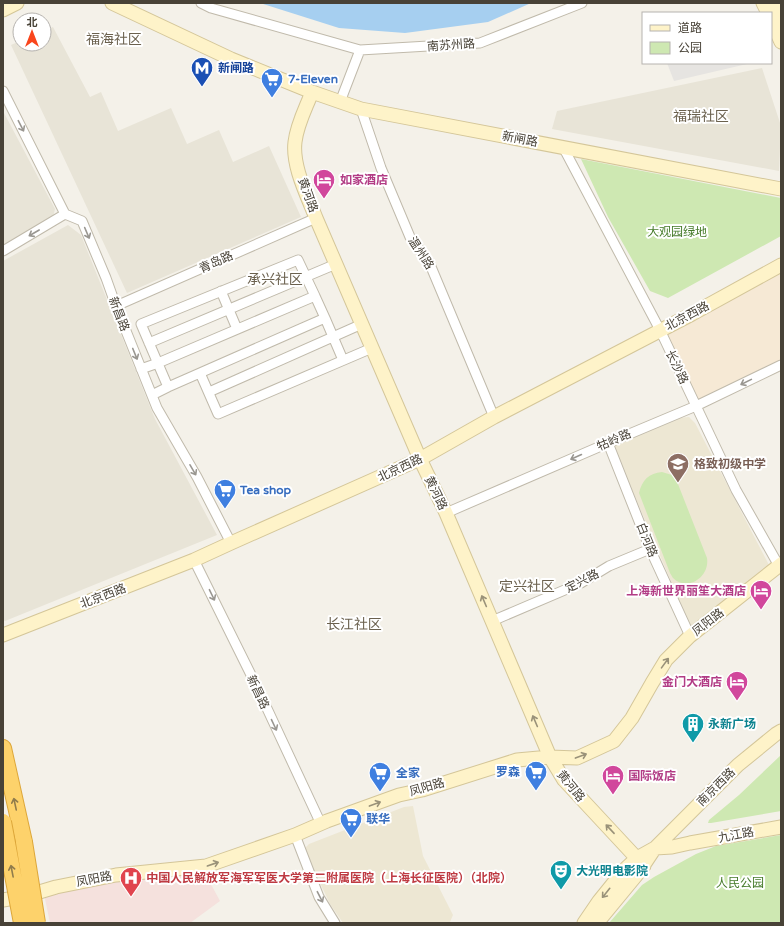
<svg xmlns="http://www.w3.org/2000/svg" width="784" height="926" viewBox="0 0 784 926" font-family="'Varela Round','Noto Sans SC',sans-serif">
<style>
.residential{fill:#e8e4d7}
.commercial{fill:#f6e9d5}
.education{fill:#ede7d3}
.medical{fill:#f5e1dd}
.green{fill:#cee8b2}
.parking{fill:#e6e4e1}
.water{fill:#a6cff0}
.lines{fill:none;stroke-linecap:round;stroke-linejoin:round}
.street-casing{stroke:#c0baab;stroke-width:11}
.secondary-casing{stroke:#d4c699;stroke-width:15}
.highway-casing{stroke:#dda73a;stroke-width:18}
.street{stroke:#fff;stroke-width:9}
.secondary{stroke:#fef3c9;stroke-width:13}
.highway{stroke:#fdd26b;stroke-width:16}
.highway-bridge-casing{stroke:#dda73a;stroke-width:18;stroke-linecap:butt}
.highway-bridge{stroke:#fdd26b;stroke-width:16}
.oneway{stroke:#9a9791}
.oneway2{stroke:#9a9279}
.oneway3{stroke:#907c4c}
.labels{text-anchor:middle;stroke-width:4;stroke-linejoin:round;paint-order:stroke}
.street-label{font-size:12px;fill:#484237;stroke:#fff}
.transit-label{font-size:12px;font-weight:bold;fill:#164399;stroke:#fff;text-anchor:start}
.shop-label{font-size:12px;font-weight:bold;fill:#366cbe;stroke:#fff;text-anchor:start}
.hotel-label{font-size:12px;font-weight:bold;fill:#b23c85;stroke:#fff;text-anchor:start}
.park-label{font-size:12px;fill:#457a2a;stroke:#fff}
.education-label{font-size:12px;font-weight:bold;fill:#785e54;stroke:#fff;text-anchor:start}
.culture-label{font-size:12px;font-weight:bold;fill:#0d838f;stroke:#fff;text-anchor:start}
.health-label{font-size:12px;font-weight:bold;fill:#be3a42;stroke:#fff;text-anchor:start}
.quarter-label{font-size:14px;fill:#6b614e;stroke:#fff}
</style>
<rect width="100%" height="100%" fill="#f4f1e9"/>
<path class="residential" d="M53 27 90 97 101 92 118 131 171 108 187 144 219 130 233 162 269 146 301 217 127 293 11 45 20 41V44H44V31Z
M762 68 781 126 779 171 552 129 557 111Z
M3 111 55 209 53 217 3 245Z
M68 225 81 235 155 419 217 535 5 621 3 620V261Z"/>
<path class="commercial" d="M781 270V361L696 404 666 334Z"/>
<path class="education" d="M689 417 695 423 769 565 691 628 676 593 613 445 679 418Z
M413 806 423 856 453 915 450 922 343 923 330 904 304 849 309 844 404 807Z"/>
<path class="medical" d="M206 875 220 901 190 923H50L44 894 139 877Z"/>
<path class="green" d="M581 159 781 198V236L668 298 650 291 608 217Z
M662 472 672 475 676 479 707 558C710 577 687 592 673 578 673 578 670 573 670 573L639 493C642 480 649 473 662 472Z
M781 755V811L711 823H708L709 820 739 795Z
M781 835V923H609L642 885 654 877 696 854 716 846Z"/>
<path class="parking" d="M667 63H747V64L674 81Z"/>
<path class="water" d="M260 3H531L488 22 405 33 339 28Z"/>
<g class="lines">
<g class="street-casing">
<path id="street" d="M201 3 211 8 360 50 480 43 582 3
M3 91 65 214 82 221 106 278 116 306 157 408 197 477 231 543
M340 102 360 50
M361 109 381 168 410 237 429 262 494 417
M563 147 660 330 736 490 779 566
M3 251 65 214
M221 291 237 329
M116 306 316 218
M325 318 343 360
M149 343 336 264
M141 369 158 363 315 296 298 260 141 324C150 345 159 366 168 387L325 318 315 296
M200 373 218 414 372 348
M209 392 362 324
M152 395 168 387
M608 443 650 549 690 636
M446 513 608 443 696 406 781 365
M194 560 257 687 321 824
M492 621 581 583 609 566 650 549
M295 835 319 897 335 923"/>
</g>
<g class="secondary-casing">
<path id="secondary" d="M112 3 231 59 312 92 361 109 781 189
M763 3 768 13
M773 3 781 25
M3 10 17 3
M771 20 781 42
M312 92C306 108 297 124 295 142 292 166 307 195 316 218L420 459 446 513 550 757 564 780 644 866
M3 635 194 560 231 543 420 459 494 417 692 314 781 265
M3 900 26 896 56 887 116 875 206 866 295 835 327 821 399 795 422 790 517 760 550 757 577 758 614 741 632 718 652 683 666 660 690 636 781 564
M584 923 599 901 624 870 637 858 655 848 672 847 690 843 781 827
M597 923 639 872 655 848 738 765 776 734 781 731"/>
</g>
<g class="highway-casing">
<path id="highway" d="M3 748 24 842"/>
</g>
<use href="#street" class="street"/>
<use href="#secondary" class="secondary"/>
<use href="#highway" class="highway"/>
<g class="highway-bridge-casing">
<path id="highway-bridge" d="M3 822 22 923
M24 842 37 923"/>
</g>
<use href="#highway-bridge" class="highway-bridge"/>
</g>
<defs><path id="oneway-shaft" d="M-6 0H5M1.5-3L5.5 0L1.5 3" fill="none" stroke-width="1.6" stroke-linecap="round" stroke-linejoin="round"/></defs>
<g class="oneway">
<use href="#oneway-shaft" transform="translate(21 126) rotate(63)"/>
<use href="#oneway-shaft" transform="translate(34 233) rotate(150)"/>
<use href="#oneway-shaft" transform="translate(87 233) rotate(67)"/>
<use href="#oneway-shaft" transform="translate(135 354) rotate(68)"/>
<use href="#oneway-shaft" transform="translate(746 382) rotate(154)"/>
<use href="#oneway-shaft" transform="translate(576 457) rotate(156)"/>
<use href="#oneway-shaft" transform="translate(193 470) rotate(60)"/>
<use href="#oneway-shaft" transform="translate(212 595) rotate(64)"/>
<use href="#oneway-shaft" transform="translate(274 725) rotate(65)"/>
<use href="#oneway-shaft" transform="translate(320 897) rotate(63)"/>
</g>
<g class="oneway2">
<use href="#oneway-shaft" transform="translate(484 601) rotate(-113)"/>
<use href="#oneway-shaft" transform="translate(665 663) rotate(-54)"/>
<use href="#oneway-shaft" transform="translate(535 721) rotate(-113)"/>
<use href="#oneway-shaft" transform="translate(581 756) rotate(-20)"/>
<use href="#oneway-shaft" transform="translate(375 804) rotate(-20)"/>
<use href="#oneway-shaft" transform="translate(610 829) rotate(-133)"/>
<use href="#oneway-shaft" transform="translate(213 864) rotate(-19)"/>
<use href="#oneway-shaft" transform="translate(606 893) rotate(129)"/>
</g>
<g class="oneway3">
<use href="#oneway-shaft" transform="translate(15 804) rotate(-102)"/>
<use href="#oneway-shaft" transform="translate(12 871) rotate(-101)"/>
</g>
<defs>
<g id="metro-pin" transform="scale(1.15)"><path d="M0 17L-7.5 6A9.5 9.5 0 1 1 7.5 6Z" fill="#1a4fb4" stroke="#fff"/><path d="M-5.5 5V-5H-3L0 0L3-5H5.5V5H3V-.5L0 4L-3-.5V5Z" fill="#fff"/></g>
<g id="supermarket-pin" transform="scale(1.15)"><path d="M0 17L-7.5 6A9.5 9.5 0 1 1 7.5 6Z" fill="#3f7fe0" stroke="#fff"/><path d="M-6-5.5h2.5l.6 2H6L4.5 2H-2.5L-4.4-4H-6ZM-1.5 3.2a1.3 1.3 0 1 0 .1 0ZM3 3.2a1.3 1.3 0 1 0 .1 0Z" fill="#fff"/></g>
<g id="hotel-pin" transform="scale(1.15)"><path d="M0 17L-7.5 6A9.5 9.5 0 1 1 7.5 6Z" fill="#d1479c" stroke="#fff"/><path d="M-6-4.5h1.5V1H6V5H4.5V3h-9V5H-6ZM-4 0a1.8 1.8 0 1 1 3.6 0ZM.5 0V-2.5h3Q6-2.5 6 0Z" fill="#fff"/></g>
<g id="school-pin" transform="scale(1.15)"><path d="M0 17L-7.5 6A9.5 9.5 0 1 1 7.5 6Z" fill="#8d6e63" stroke="#fff"/><path d="M0-5L7-2L0 1L-7-2ZM-4 1L0 2.5L4 1V4Q0 6-4 4Z" fill="#fff"/></g>
<g id="building-pin" transform="scale(1.15)"><path d="M0 17L-7.5 6A9.5 9.5 0 1 1 7.5 6Z" fill="#0f9aa8" stroke="#fff"/><path d="M-4-6H4V6H1V3H-1V6H-4ZM-2.5-4.3h1.7v1.8h-1.7ZM.8-4.3h1.7v1.8H.8ZM-2.5-1h1.7V.8h-1.7ZM.8-1h1.7V.8H.8Z" fill="#fff"/></g>
<g id="theatre-pin" transform="scale(1.15)"><path d="M0 17L-7.5 6A9.5 9.5 0 1 1 7.5 6Z" fill="#0f9aa8" stroke="#fff"/><path d="M-5-5.5Q0-4 5-5.5V0Q5 5 0 6Q-5 5-5 0ZM-3.3-2.5H-1v1.5H-3.3ZM1-2.5H3.3v1.5H1ZM-2.8 1Q0 5.5 2.8 1Z" fill="#fff"/></g>
<g id="hospital-pin" transform="scale(1.15)"><path d="M0 17L-7.5 6A9.5 9.5 0 1 1 7.5 6Z" fill="#e0444e" stroke="#fff"/><path d="M-5-5h3v3.5h4V-5h3V5h-3V1.5h-4V5h-3Z" fill="#fff"/></g>
</defs>
<g fill-rule="evenodd">
<use href="#metro-pin" x="202" y="68"/>
<use href="#supermarket-pin" x="272" y="79"/>
<use href="#hotel-pin" x="324" y="180"/>
<use href="#school-pin" x="678" y="464"/>
<use href="#supermarket-pin" x="225" y="490"/>
<use href="#hotel-pin" x="761" y="591"/>
<use href="#hotel-pin" x="737" y="682"/>
<use href="#building-pin" x="693" y="724"/>
<use href="#supermarket-pin" x="536" y="772"/>
<use href="#supermarket-pin" x="380" y="773"/>
<use href="#hotel-pin" x="613" y="776"/>
<use href="#supermarket-pin" x="351" y="819"/>
<use href="#theatre-pin" x="561" y="871"/>
<use href="#hospital-pin" x="131" y="878"/>
</g>
<g class="labels">
<g class="street-label">
<text transform="translate(451 45) rotate(-4)" y="4">南苏州路</text>
<text transform="translate(520 139) rotate(11)" y="4">新闸路</text>
<text transform="translate(308 195) rotate(70)" y="4">黄河路</text>
<text transform="translate(421 253) rotate(57)" y="4">温州路</text>
<text transform="translate(216 262) rotate(-24)" y="4">青岛路</text>
<text transform="translate(119 314) rotate(69)" y="4">新昌路</text>
<text transform="translate(687 316) rotate(-28)" y="4">北京西路</text>
<text transform="translate(677 367) rotate(64)" y="4">长沙路</text>
<text transform="translate(614 440) rotate(-23)" y="4">牯岭路</text>
<text transform="translate(400 468) rotate(-25)" y="4">北京西路</text>
<text transform="translate(436 493) rotate(64)" y="4">黄河路</text>
<text transform="translate(647 540) rotate(68)" y="4">白河路</text>
<text transform="translate(582 581) rotate(-27)" y="4">定兴路</text>
<text transform="translate(103 596) rotate(-21)" y="4">北京西路</text>
<text transform="translate(708 622) rotate(-38)" y="4">凤阳路</text>
<text transform="translate(258 692) rotate(65)" y="4">新昌路</text>
<text transform="translate(571 786) rotate(51)" y="4">黄河路</text>
<text transform="translate(427 787) rotate(-16)" y="4">凤阳路</text>
<text transform="translate(716 787) rotate(-45)" y="4">南京西路</text>
<text transform="translate(736 835) rotate(-11)" y="4">九江路</text>
<text transform="translate(94 879) rotate(-11)" y="4">凤阳路</text>
</g>
<g class="transit-label">
<text x="218" y="72">新闸路</text>
</g>
<g class="shop-label">
<text x="288" y="83">7-Eleven</text>
<text x="240" y="494">Tea shop</text>
<text x="520" y="776" text-anchor="end">罗森</text>
<text x="396" y="777">全家</text>
<text x="366" y="823">联华</text>
</g>
<g class="hotel-label">
<text x="340" y="184">如家酒店</text>
<text x="746" y="595" text-anchor="end">上海新世界丽笙大酒店</text>
<text x="722" y="686" text-anchor="end">金门大酒店</text>
<text x="628" y="780">国际饭店</text>
</g>
<g class="park-label">
<text x="677" y="236">大观园绿地</text>
<text x="740" y="887">人民公园</text>
</g>
<g class="education-label">
<text x="694" y="468">格致初级中学</text>
</g>
<g class="culture-label">
<text x="708" y="728">永新广场</text>
<text x="576" y="875">大光明电影院</text>
</g>
<g class="health-label">
<text x="146" y="882">中国人民解放军海军军医大学第二附属医院（上海长征医院）（北院）</text>
</g>
<g class="quarter-label">
<text x="114" y="44">福海社区</text>
<text x="701" y="121">福瑞社区</text>
<text x="275" y="284">承兴社区</text>
<text x="527" y="591">定兴社区</text>
<text x="354" y="629">长江社区</text>
</g>
</g>
<rect width="784" height="926" fill="none" stroke="#484237" stroke-width="8"/>
<rect x="642" y="12" width="130" height="52" fill="#ffffff" stroke="#b6b3af"/>
<rect x="650" y="25" width="20" height="6" fill="#fef3c9" stroke="#b6b3af"/>
<text x="678" y="32" font-size="12" fill="#484237">道路</text>
<rect x="650" y="42" width="20" height="12" fill="#cee8b2" stroke="#b6b3af"/>
<text x="678" y="52" font-size="12" fill="#484237">公园</text>
<g transform="translate(32 32)"><circle r="19" fill="#ffffff" stroke="#b6b3af"/>
<path d="M0-3L7 15L0 10L-7 15Z" fill="#f9451c"/>
<text y="-6" font-size="11" font-weight="bold" text-anchor="middle" fill="#484237">北</text>
</g>
</svg>
